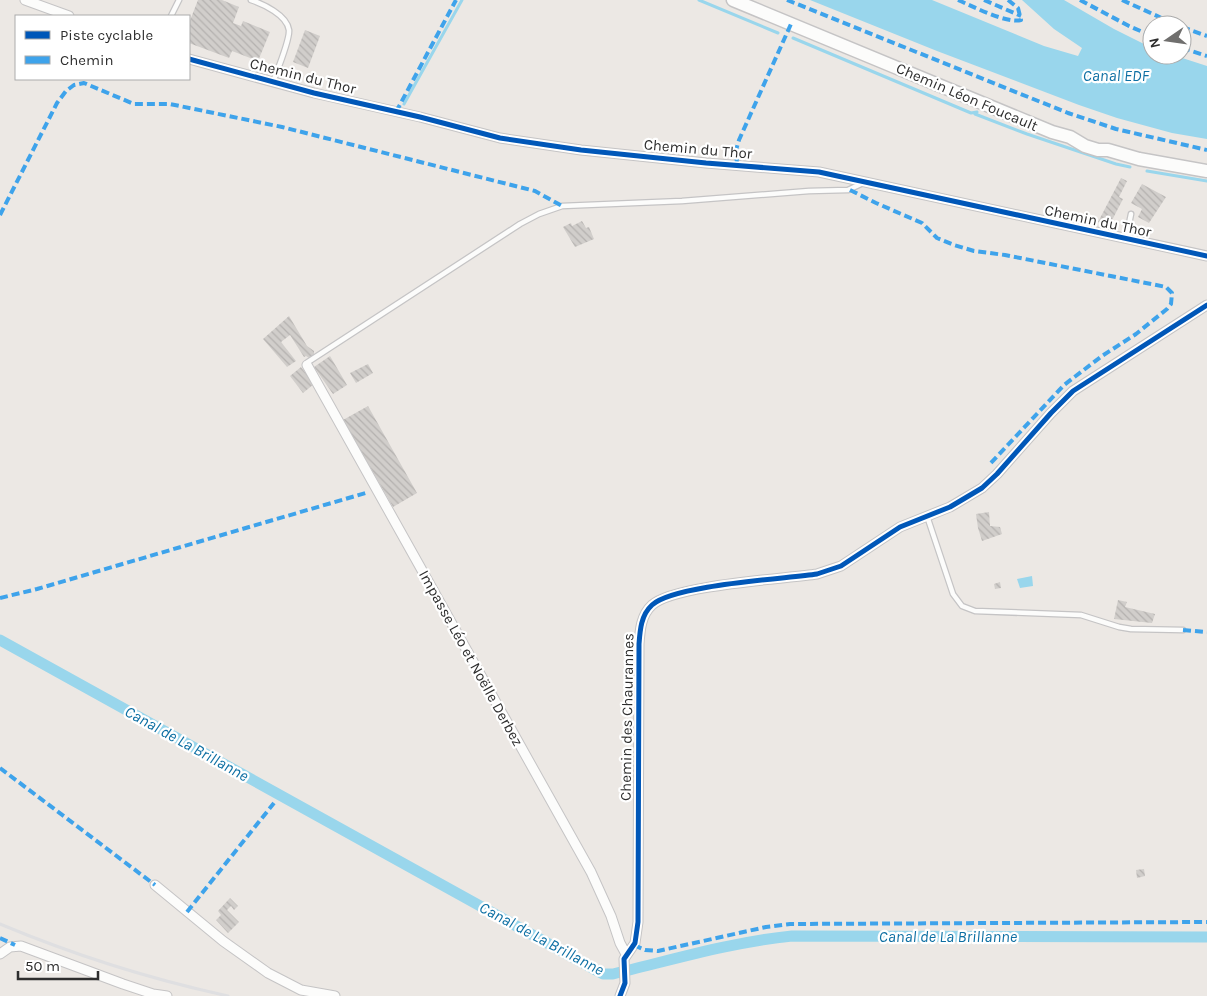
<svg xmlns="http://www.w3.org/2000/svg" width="1207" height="996" viewBox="0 0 1207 996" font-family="Karla,sans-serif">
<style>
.water{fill:#99d6ec}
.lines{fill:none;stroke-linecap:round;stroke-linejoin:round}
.stream{stroke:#99d6ec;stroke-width:3}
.canal{stroke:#99d6ec;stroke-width:11}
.building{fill:url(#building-back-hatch)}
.service-casing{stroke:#c5c4c5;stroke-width:7}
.minor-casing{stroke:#c5c4c5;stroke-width:11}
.secondary-casing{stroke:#c5c4c5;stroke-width:15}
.service{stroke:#fcfcfb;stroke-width:4.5}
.minor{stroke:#fcfcfb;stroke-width:9}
.secondary{stroke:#fcfcfb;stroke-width:12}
.rail{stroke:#dfdfe1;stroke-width:3}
.quiet{stroke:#3ea3eb;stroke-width:4;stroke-dasharray:8 4;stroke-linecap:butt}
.cycleway-casing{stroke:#fff;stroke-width:8}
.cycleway{stroke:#0057b8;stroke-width:5}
.labels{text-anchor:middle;stroke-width:4.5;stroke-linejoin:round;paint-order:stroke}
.street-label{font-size:15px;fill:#2e2e2e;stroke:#fff}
.water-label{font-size:16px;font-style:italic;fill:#0d6fa3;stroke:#fff}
</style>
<defs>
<pattern id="building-back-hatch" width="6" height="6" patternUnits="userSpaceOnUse" patternTransform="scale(1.25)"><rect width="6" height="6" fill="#d1cecb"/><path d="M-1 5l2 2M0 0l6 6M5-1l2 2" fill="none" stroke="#b4b1af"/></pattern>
</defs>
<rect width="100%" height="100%" fill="#ece8e4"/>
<path class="water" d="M810 0H932L1044 46 1078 56 1082 48 1054 29 1022 0H1064L1114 29 1152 48V55H1173L1207 66V139L1172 133 1117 118 1079 105 937 51Z
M1032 576 1033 586 1020 588 1017 579Z"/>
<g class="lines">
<path class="stream" d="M699 0 778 33
M793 38 971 113 977 112
M404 104 462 0
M975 114 1027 134 1116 164 1130 167
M1147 171 1207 181"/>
<path class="canal" d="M0 640 603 974H613C672 960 732 942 792 936L1207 937"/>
</g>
<path class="building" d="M198 0H222L239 7 233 23 241 26 243 21 270 32 258 61 232 51 229 58 189 43V23Z
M305 30 320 36 308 68 293 62Z
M1121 178 1127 181 1119 197 1123 199 1108 228 1098 222Z
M1142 184 1166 197 1149 223 1138 217 1142 209 1131 203Z
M582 221 586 228 589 227 594 239 575 247 563 227 571 223 572 226Z
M289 316 307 346 314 351V355L309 358 306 356 304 357 290 335 281 342 296 361 287 367 263 339Z
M330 356 347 385 333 394 314 367Z
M368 364 373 373 356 383 350 373Z
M301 367 314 384 303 393 290 376Z
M368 406 417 493 393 507 343 420Z
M989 512 990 526 1000 527 1002 534 982 541 978 528 976 514Z
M1000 582 1001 588 995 589 994 584Z
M1118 600 1127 602 1125 607 1155 614 1152 623 1114 619Z
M1144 869 1145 876 1137 878 1136 870Z
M230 898 238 906 234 910 231 906 227 910 239 922 228 933 216 920 221 915 218 911Z"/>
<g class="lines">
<g class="service-casing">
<path id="service" d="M251 0C263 4 287 15 289 30 290 40 277 71 273 82
M171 16 179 0
M1126 239 1131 214
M307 365 308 362 520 224 539 214 562 206 682 201 809 191 848 190 863 183
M927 516 953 594 962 606 975 611 1081 615 1119 627 1131 629 1183 630"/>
</g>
<g class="minor-casing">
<path id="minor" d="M25 0 69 16
M189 59 314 93 420 117 500 138 581 150 706 163 819 172 1207 256
M307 365 591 872 611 916 620 943 626 954
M155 885 223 941 268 973 301 990 335 996
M0 954 10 947 21 946 123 984 153 994 167 996
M620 996 625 983 624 959 635 943 638 922 639 644C640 630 641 615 652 605 674 585 783 579 817 574L841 566 900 527 950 507 982 488 997 474 1051 413 1073 391 1207 305"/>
</g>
<g class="secondary-casing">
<path id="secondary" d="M733 0 1052 132 1070 137 1085 146 1098 150H1108L1139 159 1207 171"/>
</g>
<use href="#service" class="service"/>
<use href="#minor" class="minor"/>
<use href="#secondary" class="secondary"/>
<path class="rail" d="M0 924C74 955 150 979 228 996"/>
<path class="quiet" d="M787 0 1068 113 1116 129 1207 150
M958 0C972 6 1007 24 1021 20L1018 8 1008 0
M984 0 1021 16
M1080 0 1129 26 1152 36
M1122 0 1177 25
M1182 27 1207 36
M1182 48 1207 56
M396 112 456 0
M737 165 736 150 739 140 791 24
M850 190 876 203 922 223 937 238 954 245 974 251 1005 255 1166 287 1172 293 1171 304 1167 309 1136 334 1102 356 1064 385 990 464
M0 215 57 103 66 91 74 85 84 83 134 104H170L282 127 535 191 562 206
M0 598 37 589 369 492
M1183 630 1207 632
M0 768 155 885
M187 912 274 803
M0 938 15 945
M634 945 645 950 658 951 766 927 790 924 1207 922"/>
<g class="cycleway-casing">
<path id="cycleway" d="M189 59 314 93 420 117 500 138 581 150 706 163 819 172 1207 256
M620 996 625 983 624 959 635 943 638 922 639 644C640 630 641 615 652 605 674 585 783 579 817 574L841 566 900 527 950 507 982 488 997 474 1051 413 1073 391 1207 305"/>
</g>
<use href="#cycleway" class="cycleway"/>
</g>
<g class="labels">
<g class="street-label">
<text transform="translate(303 76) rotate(14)" y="5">Chemin du Thor</text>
<text transform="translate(967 97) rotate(23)" y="5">Chemin Léon Foucault</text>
<text transform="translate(698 149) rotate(5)" y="5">Chemin du Thor</text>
<text transform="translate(1098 221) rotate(12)" y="5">Chemin du Thor</text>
<text transform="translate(471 658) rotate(61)" y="5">Impasse Léo et Noëlle Derbez</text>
<text transform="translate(627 717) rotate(-89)" y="5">Chemin des Chaurannes</text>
</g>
<g class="water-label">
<text x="1116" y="81">Canal EDF</text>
<text transform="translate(187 743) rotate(29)" y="6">Canal de La Brillanne</text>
<text x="948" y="942">Canal de La Brillanne</text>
<text transform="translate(542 938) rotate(28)" y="6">Canal de La Brillanne</text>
</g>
</g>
<rect x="15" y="15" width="175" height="65" fill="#ffffff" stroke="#ababab"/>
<rect x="25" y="31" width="25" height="8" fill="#0057b8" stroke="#ababab"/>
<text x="60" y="40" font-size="15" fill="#2e2e2e">Piste cyclable</text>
<rect x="25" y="56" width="25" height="8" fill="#3ea3eb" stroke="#ababab"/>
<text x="60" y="65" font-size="15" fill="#2e2e2e">Chemin</text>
<g transform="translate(1167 40) rotate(257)"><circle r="24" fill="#ffffff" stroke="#ababab"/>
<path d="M0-4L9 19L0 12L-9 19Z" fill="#706f6e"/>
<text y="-8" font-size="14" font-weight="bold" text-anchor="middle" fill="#2e2e2e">N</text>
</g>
<path d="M18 971v8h80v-8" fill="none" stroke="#2e2e2e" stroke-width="2.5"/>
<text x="25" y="971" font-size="15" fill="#2e2e2e" stroke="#ffffff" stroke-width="4" paint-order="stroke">50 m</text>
</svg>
